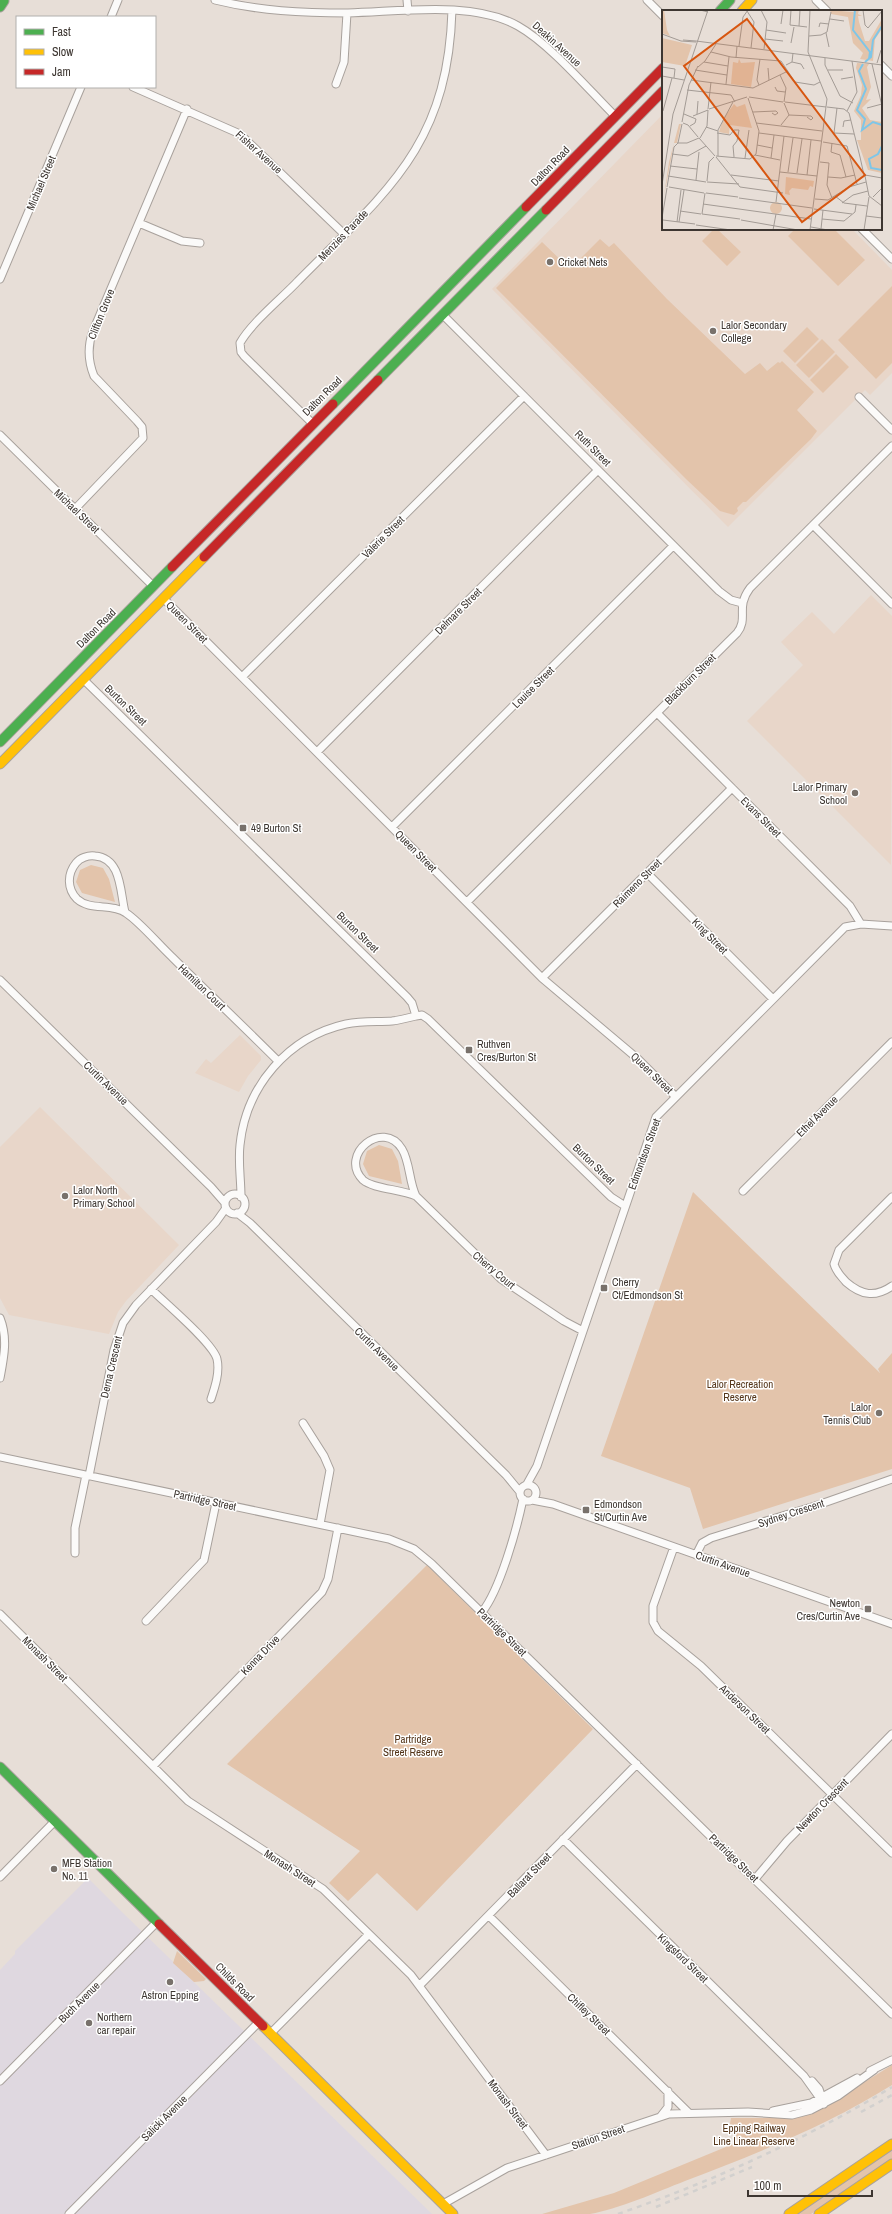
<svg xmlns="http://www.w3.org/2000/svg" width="892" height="2214" viewBox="0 0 892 2214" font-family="'Archivo Narrow',sans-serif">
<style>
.built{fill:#e8d6c9}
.industrial{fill:#dfd8e0}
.green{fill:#e3c4ab}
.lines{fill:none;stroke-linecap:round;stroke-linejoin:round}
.street-casing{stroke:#a8a19c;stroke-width:9}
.fast-casing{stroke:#a8a19c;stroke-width:11}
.slow-casing{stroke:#a8a19c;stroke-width:11}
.jam-casing{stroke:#a8a19c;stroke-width:11}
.street{stroke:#fbfaf9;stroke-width:7}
.fast{stroke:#4caf50;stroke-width:9}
.slow{stroke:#ffc107;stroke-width:9}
.jam{stroke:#c62828;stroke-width:9}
.rail{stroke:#d2d0ce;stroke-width:2.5;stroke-dasharray:5 5;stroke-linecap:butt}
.poi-dot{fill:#78716b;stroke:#fff;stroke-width:1.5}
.labels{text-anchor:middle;stroke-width:3;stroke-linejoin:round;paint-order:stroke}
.street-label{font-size:11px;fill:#3d3631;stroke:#fff}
.poi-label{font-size:11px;fill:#3d3631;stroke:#fff;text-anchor:start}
.park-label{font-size:11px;fill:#543519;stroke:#fff}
.inset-river{fill:none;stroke:#7ec6e8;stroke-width:2}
.inset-road{fill:none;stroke:#a39b95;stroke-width:1}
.view{fill:#d75610;fill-opacity:0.15;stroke:#d75610;stroke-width:2}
.inset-edge{fill:none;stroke:#3d3631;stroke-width:2}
</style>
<rect width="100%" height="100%" fill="#e7ded7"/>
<path class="built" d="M663 114V229H852L892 270V373L870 395 865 390 728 527 492 289Z
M871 595 892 616 891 865 747 721 803 665 781 642 812 612 834 634Z
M240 1035 261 1056V1060L248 1076 239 1092 195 1073 206 1059 211 1063Z
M40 1107 179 1245 126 1301 118 1312 109 1334 9 1315 0 1298V1147Z"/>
<path class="industrial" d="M88 1878 124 1914 432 2214H0V1970L15 1954V1951Z"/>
<path class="green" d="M714 229H717L741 252 727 266 702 241Z
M795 229H834L865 260 838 286 788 236Z
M600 239 609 247 614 243 667 299 745 374 760 363 767 371 778 362 780 363 782 361 814 392 797 410 817 431 811 439 746 502H743L737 508 738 511 734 515 720 511 686 479 496 288 542 242 570 269Z
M892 286V363L876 379 838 340Z
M807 327 819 339 795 363 783 351Z
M822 339 835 352 809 378 796 365Z
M836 354 849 367 823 393 810 380Z
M91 865 103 868 109 879 115 902 82 893 76 882 80 870Z
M379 1145 392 1149 398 1161 402 1184 369 1176 363 1164 367 1151Z
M693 1192 880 1373 878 1369 892 1353V1469L703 1529 690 1488 601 1456Z
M427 1565 593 1729 417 1911 377 1873 348 1901 329 1883 360 1851 227 1764Z
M177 1951 206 1979 204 1981 194 1982 173 1963Z
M892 2065V2085C828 2125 756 2154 685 2181 657 2192 619 2209 590 2214 575 2214 557 2214 542 2214L614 2193 738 2142 730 2124 731 2118H785L839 2098Z
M892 2149V2159L811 2214H797Z"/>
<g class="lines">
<g class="street-casing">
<path id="street" d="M215 0C259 11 303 13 348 13 399 12 472 0 518 26 550 44 588 89 615 116
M407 0 408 11
M647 0 663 16
M816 0 827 11
M111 17 118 0
M881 65 892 76
M336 84 344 62 347 13
M133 87 240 134 344 234
M139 223 182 241 200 243
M862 229 892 259
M0 279 81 87
M443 315 719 591 731 600 742 603
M859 397 892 430
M312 423 244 356 241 352 240 343C251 323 282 298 298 281 387 191 448 146 452 10
M0 435 153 586
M75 509 143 438 142 427 137 421 94 376C88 361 87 347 93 331L187 109
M813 525 892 604
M164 599 542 978 638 1059 675 1096
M242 677 524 396
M84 680 407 997 412 1003 416 1016 422 1015 428 1019 611 1197 625 1206
M657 713 850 906 861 924
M317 752 598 470
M392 827 673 546
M647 873 773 999
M467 902 737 633C749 618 735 608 750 588L892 446
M125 912C120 893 122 858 95 856 88 855 80 858 76 863 67 874 67 889 77 899 90 911 112 903 126 913 140 922 159 945 172 957 207 992 243 1026 278 1061
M542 978 732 788
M0 980 211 1187 225 1203
M743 1191 892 1042
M225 1204a10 10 0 1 1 20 0a10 10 0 1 1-20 0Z
M416 1196C409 1182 410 1162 402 1149 383 1118 338 1155 363 1180 373 1189 401 1189 416 1196L501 1279 564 1321 583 1331
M241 1197C241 1179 238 1162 240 1145 246 1086 288 1037 346 1024 362 1021 377 1022 392 1021 400 1020 408 1018 416 1016
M892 1197 839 1250 834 1264C836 1272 841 1276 846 1282 861 1295 875 1298 892 1286
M237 1213 250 1223 506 1475 520 1492
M151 1289C165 1303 213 1343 217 1359 220 1372 215 1387 211 1399
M0 1318C8 1338 4 1357 0 1378
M303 1423 324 1456 330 1470 320 1524
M0 1457 389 1539 414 1549 432 1564 892 2014
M89 1476 114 1350 123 1323 136 1305 216 1222 226 1208
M527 1484 537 1466 656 1117 845 927 861 924 892 926
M520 1493a8 8 0 1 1 16 0a8 8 0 1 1-16 0Z
M532 1500 553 1504 892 1624
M674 1547 653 1606V1622L658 1631 701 1666 892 1853
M75 1553V1528L86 1475
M696 1555 702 1543 711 1538 815 1506 892 1479
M482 1612C500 1590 517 1528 523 1499
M0 1614 188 1801 323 1889 411 1975 546 2155
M146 1621 204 1560 216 1503
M153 1766 322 1592 328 1579 338 1528
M563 1839 804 2076 824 2104
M0 1877 55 1821
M755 1879 787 1841 892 1734
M489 1916 689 2113
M420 1985 637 1764
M270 2034 369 1934
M870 2071 892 2060
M0 2081 157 1922
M812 2081 819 2089 823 2101
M773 2111 811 2103 857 2078
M661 2116 668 2107V2091
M443 2204 507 2168 669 2114 748 2112 792 2115 811 2110 838 2096 874 2070
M69 2214 258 2023"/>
</g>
<g class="fast-casing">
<path id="fast" d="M0 7 4 1
M720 11 730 0
M378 380 546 210
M333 404 526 207
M0 742 172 567
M0 1767 159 1924"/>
</g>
<g class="slow-casing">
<path id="slow" d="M742 11 752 0
M0 764 204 557
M263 2026 453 2214
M789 2214 892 2144
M819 2214 892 2164"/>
</g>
<g class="jam-casing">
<path id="jam" d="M526 207 663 68
M546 210 663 91
M204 557 378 380
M172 567 333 404
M159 1924 263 2026"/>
</g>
<use href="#street" class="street"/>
<use href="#fast" class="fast"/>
<use href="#slow" class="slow"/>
<use href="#jam" class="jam"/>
<path class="rail" d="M861 2112 892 2095
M656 2207 752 2167
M618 2214C713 2181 806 2139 892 2087"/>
</g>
<g class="poi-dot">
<circle cx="550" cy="262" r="4"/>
<circle cx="713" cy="331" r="4"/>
<circle cx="855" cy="793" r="4"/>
<rect x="239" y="824" width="8" height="8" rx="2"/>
<rect x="465" y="1046" width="8" height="8" rx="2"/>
<circle cx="65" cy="1196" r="4"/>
<rect x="600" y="1284" width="8" height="8" rx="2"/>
<circle cx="879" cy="1413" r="4"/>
<rect x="582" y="1506" width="8" height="8" rx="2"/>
<rect x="864" y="1605" width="8" height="8" rx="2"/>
<circle cx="54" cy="1869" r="4"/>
<circle cx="170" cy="1982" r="4"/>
<circle cx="89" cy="2023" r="4"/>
</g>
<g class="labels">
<g class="street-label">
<text transform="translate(557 44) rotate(42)" y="4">Deakin Avenue</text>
<text transform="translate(259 152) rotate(42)" y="4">Fisher Avenue</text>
<text transform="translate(550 166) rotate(-46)" y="4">Dalton Road</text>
<text transform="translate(41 183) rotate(-67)" y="4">Michael Street</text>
<text transform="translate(343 235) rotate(-46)" y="4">Menzies Parade</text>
<text transform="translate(101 314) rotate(-68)" y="4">Clifton Grove</text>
<text transform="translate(322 396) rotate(-45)" y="4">Dalton Road</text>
<text transform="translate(593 448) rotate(45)" y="4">Ruth Street</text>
<text transform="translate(77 511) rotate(44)" y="4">Michael Street</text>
<text transform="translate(383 537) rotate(-45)" y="4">Valerie Street</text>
<text transform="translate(458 611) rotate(-45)" y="4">Delmare Street</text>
<text transform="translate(187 622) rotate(45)" y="4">Queen Street</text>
<text transform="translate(96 628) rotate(-45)" y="4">Dalton Road</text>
<text transform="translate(690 679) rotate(-45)" y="4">Blackburn Street</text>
<text transform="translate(533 687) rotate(-45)" y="4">Louise Street</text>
<text transform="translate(126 705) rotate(44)" y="4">Burton Street</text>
<text transform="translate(761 817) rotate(45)" y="4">Evans Street</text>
<text transform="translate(416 851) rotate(45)" y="4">Queen Street</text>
<text transform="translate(637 883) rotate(-45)" y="4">Raimeno Street</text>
<text transform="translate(358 932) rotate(44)" y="4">Burton Street</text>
<text transform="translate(710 936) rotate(45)" y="4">King Street</text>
<text transform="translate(202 987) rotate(44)" y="4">Hamilton Court</text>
<text transform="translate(652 1073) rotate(44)" y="4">Queen Street</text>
<text transform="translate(106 1083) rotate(44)" y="4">Curtin Avenue</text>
<text transform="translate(817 1116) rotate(-45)" y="4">Ethel Avenue</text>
<text transform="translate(644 1154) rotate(-70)" y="4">Edmondson Street</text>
<text transform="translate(594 1164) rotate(44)" y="4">Burton Street</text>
<text transform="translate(494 1270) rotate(40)" y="4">Cherry Court</text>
<text transform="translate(377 1349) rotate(44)" y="4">Curtin Avenue</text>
<text transform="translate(111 1367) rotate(-77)" y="4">Derna Crescent</text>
<text transform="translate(205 1500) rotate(12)" y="4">Partridge Street</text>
<text transform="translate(791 1513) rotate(-18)" y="4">Sydney Crescent</text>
<text transform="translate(723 1564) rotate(20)" y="4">Curtin Avenue</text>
<text transform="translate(502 1632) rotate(44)" y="4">Partridge Street</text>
<text transform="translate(260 1655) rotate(-46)" y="4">Kenna Drive</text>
<text transform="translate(45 1659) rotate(45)" y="4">Monash Street</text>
<text transform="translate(745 1709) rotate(44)" y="4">Anderson Street</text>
<text transform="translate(822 1805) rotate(-46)" y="4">Newton Crescent</text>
<text transform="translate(734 1858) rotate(44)" y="4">Partridge Street</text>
<text transform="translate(290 1868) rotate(33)" y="4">Monash Street</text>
<text transform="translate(529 1875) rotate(-46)" y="4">Ballarat Street</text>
<text transform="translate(683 1958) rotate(44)" y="4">Kingsford Street</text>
<text transform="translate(235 1982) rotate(45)" y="4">Childs Road</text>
<text transform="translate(79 2002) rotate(-45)" y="4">Buch Avenue</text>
<text transform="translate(589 2014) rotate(44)" y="4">Chifley Street</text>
<text transform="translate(508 2104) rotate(53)" y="4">Monash Street</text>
<text transform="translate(164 2118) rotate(-45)" y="4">Salicki Avenue</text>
<text transform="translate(598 2137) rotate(-19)" y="4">Station Street</text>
</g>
<g class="poi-label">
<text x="558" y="266">Cricket Nets</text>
<text x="721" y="329">Lalor Secondary<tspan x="721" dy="13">College</tspan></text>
<text x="847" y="791" text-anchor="end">Lalor Primary<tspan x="847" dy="13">School</tspan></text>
<text x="251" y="832">49 Burton St</text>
<text x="477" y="1048">Ruthven<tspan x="477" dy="13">Cres/Burton St</tspan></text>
<text x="73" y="1194">Lalor North<tspan x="73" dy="13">Primary School</tspan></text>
<text x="612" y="1286">Cherry<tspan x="612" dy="13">Ct/Edmondson St</tspan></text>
<text x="871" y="1411" text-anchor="end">Lalor<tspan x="871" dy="13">Tennis Club</tspan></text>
<text x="594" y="1508">Edmondson<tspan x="594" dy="13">St/Curtin Ave</tspan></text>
<text x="860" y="1607" text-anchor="end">Newton<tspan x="860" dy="13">Cres/Curtin Ave</tspan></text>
<text x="62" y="1867">MFB Station<tspan x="62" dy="13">No. 11</tspan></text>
<text x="170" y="1999" text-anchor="middle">Astron Epping</text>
<text x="97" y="2021">Northern<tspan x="97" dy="13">car repair</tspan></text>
</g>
<g class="park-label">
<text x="740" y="1388">Lalor Recreation<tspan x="740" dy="13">Reserve</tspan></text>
<text x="413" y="1743">Partridge<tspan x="413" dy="13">Street Reserve</tspan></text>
<text x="754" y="2132">Epping Railway<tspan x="754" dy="13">Line Linear Reserve</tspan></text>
</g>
</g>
<g transform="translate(662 10)">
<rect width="220" height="220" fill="#e7ded7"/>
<path d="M0 0H2L5 20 8 26 0 23ZM168 0 191 2 197 0 196 4 200 6H196L197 12 203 31H207L220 9V19L213 29 211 51 198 49 201 43 191 33 186 7 169 4ZM0 28 30 35 23 56 0 52ZM77 49 79 53 93 52 89 77 69 74 71 52 76 53ZM195 53 207 54 205 57 209 77 204 90 209 89 200 98 208 110 220 112V163L206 160 195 130H199V110L192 101 199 85 200 75 194 58ZM72 94 75 97 83 94 90 118 68 115 67 124 57 122 61 109ZM17 114H19L15 133H12L2 186 7 152ZM124 167 152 171 151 177 148 176 146 180 130 178 127 181 128 185 123 184ZM108 198a6 6 0 1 1 12 0a6 6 0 1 1-12 0Z" fill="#e3c4ab"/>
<path class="inset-river" d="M193 0 191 20 208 42 207 49M203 52 209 47 211 30 220 16M201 54 197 61 204 79 195 100 203 109 200 120 211 112 220 115M220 136 216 144 207 149 209 158 220 160"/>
<path class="inset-road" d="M38 0 46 2 42 0M99 0 105 12 102 39M129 0 128 15 145 17M201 0 203 15 206 18 220 1M85 1 92 12 89 38M168 9 182 11M119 14 121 0M137 16 138 0M157 17 158 13 167 14M104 20 124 23M164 23 167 37M0 24 19 31 34 32M147 26 159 25 165 22 169 2M103 29 121 31M21 30 34 31M34 31 220 55M129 33 132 17M77 36 81 7 86 0M49 42 69 47 119 51 133 72 152 75 158 72M74 48 75 36M163 48V55L178 86 191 93M42 52 66 56M130 52 139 54 142 59M215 53 219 40M210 54 220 96M124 55 130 52 131 43M0 57 13 59 12 68M36 57 43 51 54 34M106 58 107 70M33 60 65 65M166 60H181M118 65 124 78 122 92M0 66 22 70M179 69 191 67M29 70 91 78 126 61M64 74 67 47M97 75 95 70 98 49M113 77 115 81 123 82M25 80 69 85 73 92M87 87 121 92M86 88 97 121 94 144 88 149M123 92 164 97M165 97 182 99 187 103 198 147M175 98 172 123 192 124M205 98 220 94M46 99 49 72M47 99 85 87M1 101 10 68M185 101 195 82 190 51M91 102 114 101 116 103 113 105 110 103M22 104 34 109 33 113 28 116M35 104 36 91M127 105 149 106 151 108 149 110 145 107M31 106 46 100M20 112 27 75 36 56M21 113 26 115 36 127M94 113 160 121M119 115 127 105 122 93M44 117 56 121M181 117 182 111 189 110M55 123 68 125 72 120H77L75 131 71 136 72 147M97 123 159 131M37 128 53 146M38 128 45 116 46 100M161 132 185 136 195 174M15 133H25L37 128M170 133 169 142 178 145 184 167M95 135 110 138M10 144 26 146 44 136M93 145 118 150M54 146 88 149M56 146V120L71 92M54 147 78 177M198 147 202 165M83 148 87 120M109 148 112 125M158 152 167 153 165 175 170 188M8 156 35 159M118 162 155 166M126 162 131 128M135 163 140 129M69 165 117 171M145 165 149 130M203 165 220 168M6 166 44 172M203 166 207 186M166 167 179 168 193 165M34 170 37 142M45 171 47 152 52 147M45 172 77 174M0 175 11 104 46 0M5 177 12 137 16 133 20 114M7 177 42 183M78 177 121 183M44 183 76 187M173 186 182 193 205 196M207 186 220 196M211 187 220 178M77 188 150 198M153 189 166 190 187 177 204 172M114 192 122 126M180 193 191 185 206 181M41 194 149 209M152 199 190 204M18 201 39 204M40 204 78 209M40 204 43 183M204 206 220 208M0 208 5 178M160 209 182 211 193 202 194 195M1 210 33 214M79 210 136 220M15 212 19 180M17 212 22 180M34 215 69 220M149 217 166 220M159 219 161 200M111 220 114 204M148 220 165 89 146 42 148 0M202 220 207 187"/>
<path class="view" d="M85 9 203 165 140 212 22 56Z"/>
<rect width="220" height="220" class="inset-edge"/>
</g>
<rect x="16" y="16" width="140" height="72" fill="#ffffff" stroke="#b1afad"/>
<rect x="24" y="29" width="20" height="6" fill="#4caf50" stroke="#b1afad"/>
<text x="52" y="36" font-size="12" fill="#3d3631">Fast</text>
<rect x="24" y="49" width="20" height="6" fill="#ffc107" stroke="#b1afad"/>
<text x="52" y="56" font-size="12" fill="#3d3631">Slow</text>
<rect x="24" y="69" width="20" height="6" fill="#c62828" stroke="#b1afad"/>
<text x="52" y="76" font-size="12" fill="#3d3631">Jam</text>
<path d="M748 2190v6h124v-6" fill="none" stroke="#3d3631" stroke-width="2"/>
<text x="754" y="2190" font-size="12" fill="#3d3631" stroke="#ffffff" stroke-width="3" paint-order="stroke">100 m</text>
</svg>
